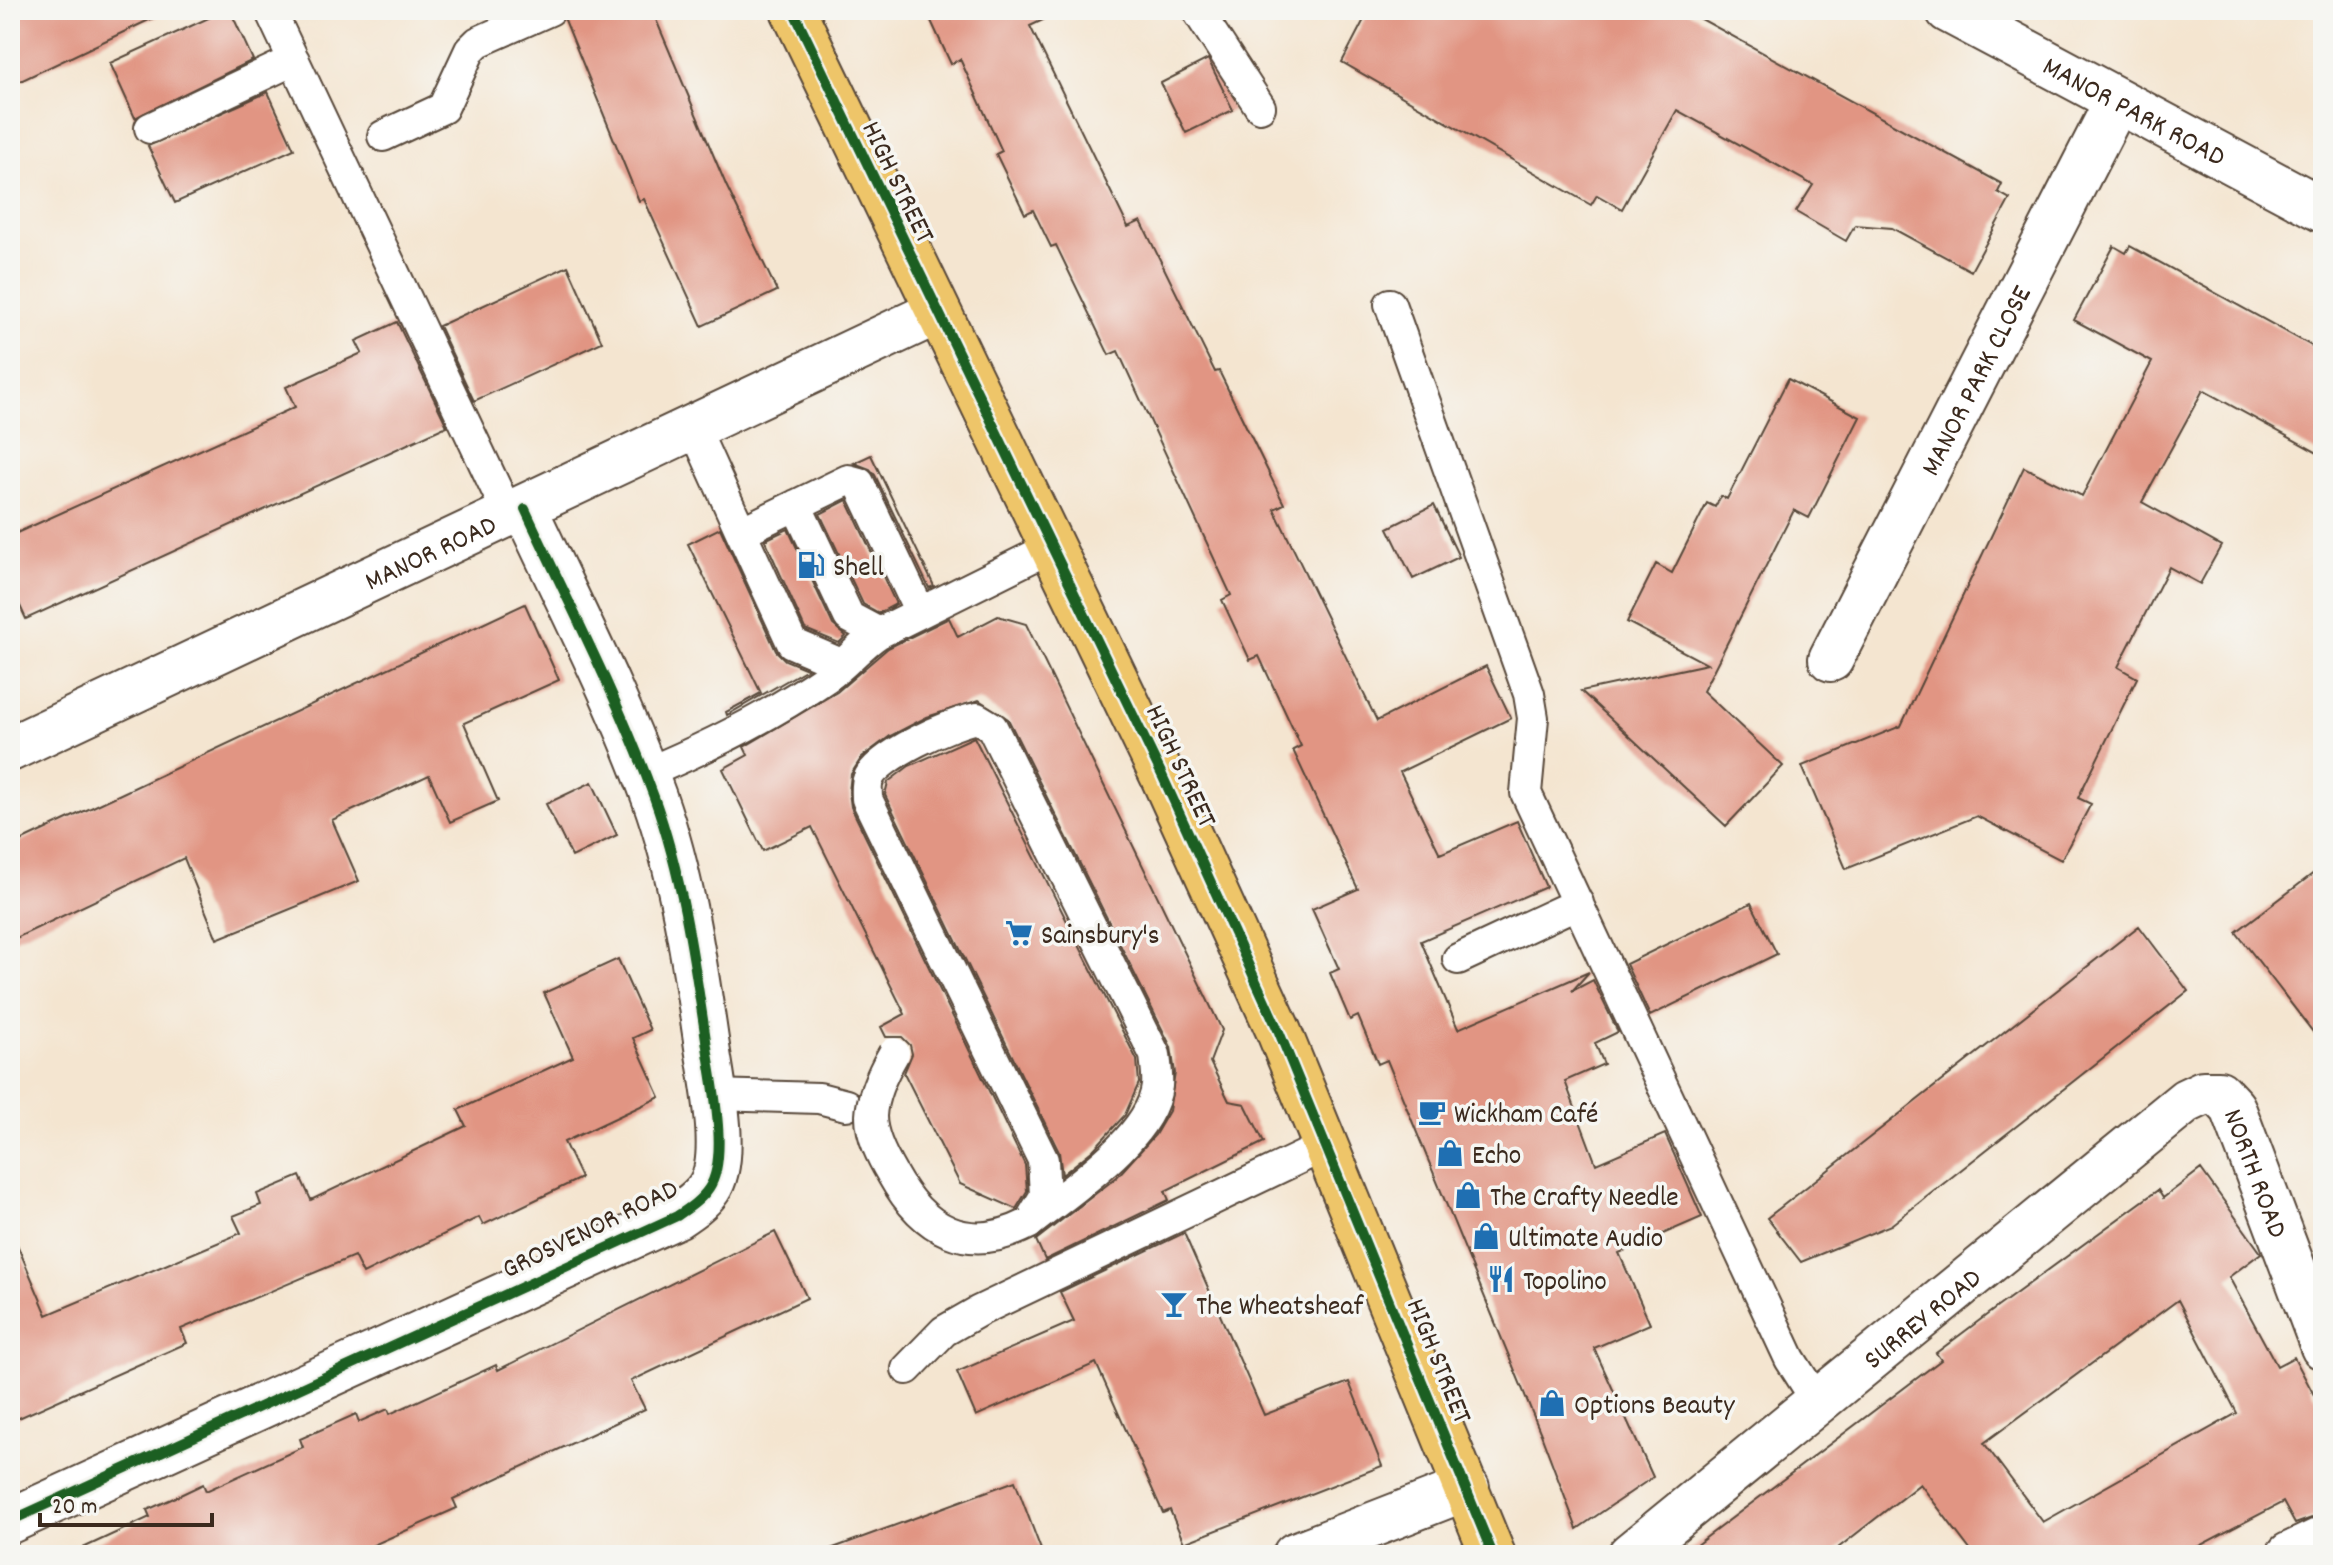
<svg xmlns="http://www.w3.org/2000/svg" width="2333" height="1565" viewBox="0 0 2333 1565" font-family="Dekko,sans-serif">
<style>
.building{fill:#e19583;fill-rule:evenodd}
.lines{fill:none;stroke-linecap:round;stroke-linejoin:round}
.service-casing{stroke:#574639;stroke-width:34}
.minor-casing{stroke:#574639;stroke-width:48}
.tertiary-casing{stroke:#574639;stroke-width:48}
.trunk-casing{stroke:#574639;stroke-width:48}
.service{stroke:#fff;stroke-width:30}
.minor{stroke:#fff;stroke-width:44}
.tertiary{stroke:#fff;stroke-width:44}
.trunk{stroke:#eec569;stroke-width:44}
.service-bridge-casing{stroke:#574639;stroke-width:34;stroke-linecap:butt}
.service-bridge{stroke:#fff;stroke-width:30}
.cycleway-casing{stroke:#f6f6f2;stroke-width:15}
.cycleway{stroke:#1b5e20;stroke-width:10}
.labels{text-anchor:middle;stroke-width:7;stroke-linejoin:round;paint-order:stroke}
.street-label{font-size:28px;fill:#3b2a1e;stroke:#f6f6f2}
.poi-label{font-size:28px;fill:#3b2a1e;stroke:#f6f6f2;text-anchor:start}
</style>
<rect width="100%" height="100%" fill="#f6f6f2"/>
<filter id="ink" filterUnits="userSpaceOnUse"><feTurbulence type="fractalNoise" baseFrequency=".0125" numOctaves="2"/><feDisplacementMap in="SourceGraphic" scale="16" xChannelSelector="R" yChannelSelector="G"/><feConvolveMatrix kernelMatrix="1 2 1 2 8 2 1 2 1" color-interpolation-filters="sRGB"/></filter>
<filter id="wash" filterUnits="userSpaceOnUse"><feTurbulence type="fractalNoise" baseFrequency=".006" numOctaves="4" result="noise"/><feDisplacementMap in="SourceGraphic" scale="32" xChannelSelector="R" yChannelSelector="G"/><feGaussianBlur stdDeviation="1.8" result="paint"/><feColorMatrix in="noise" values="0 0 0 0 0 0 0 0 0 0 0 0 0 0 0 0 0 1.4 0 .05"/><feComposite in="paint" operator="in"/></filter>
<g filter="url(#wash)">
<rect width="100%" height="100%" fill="#f4e5d0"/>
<g id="blocks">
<path class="building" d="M10 10H170L10 86Z
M226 10H230L253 60 135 118 110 63Z
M568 10H652L726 185 777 291 702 326 644 199 639 201 565 20Z
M926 10H1064L1030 26 1128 227 1141 221 1215 372 1219 371 1284 504 1274 509 1377 721 1486 666 1511 718 1400 772 1440 854 1517 821 1546 887 1421 941 1458 1029 1589 972 1572 991 1593 980 1618 1032 1595 1043 1604 1064 1565 1081 1596 1164 1665 1134 1702 1217 1619 1253 1650 1324 1594 1348 1653 1477 1577 1529 1541 1434 1387 1060 1378 1064 1358 1016 1350 1020 1330 973 1339 969 1312 909 1358 889 1293 750 1301 746 1259 656 1250 660 1222 600 1231 595 1118 351 1109 355 1056 245 1051 247 1033 210 1025 214 996 154 1002 151 960 59 951 64Z
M1369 10H1685L2002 184 1998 192 2010 199 1971 271 1892 228 1855 225 1846 241 1796 212 1813 185 1677 110 1622 209 1597 195 1591 205 1342 62Z
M1208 59 1233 110 1186 133 1161 83Z
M268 92 294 149 175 203 148 146Z
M2114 246 2126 253 2130 246 2323 352V456L2203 390 2142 502 2221 546 2200 584 2169 567 2118 667 2137 678 2078 798 2091 804 2061 860 1977 816 1846 869 1802 766 1901 726 2024 467 2082 496 2152 362 2074 320Z
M568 266 602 342 474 401 439 326Z
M397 322 447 426 26 619 10 584V536L295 407 286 387 362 353 356 341Z
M1788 379 1860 417 1809 518 1794 510 1703 691 1783 766 1726 826 1581 691 1707 664 1627 622 1656 564 1672 573 1707 503 1715 507 1721 496 1727 499Z
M871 455 934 586 929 588 875 475 870 469 854 463Z
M847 500 896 604 879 613 863 604 820 514Z
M1434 505 1459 557 1413 579 1388 528Z
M720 528 776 651 785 660 807 669 727 715 726 712 761 693 688 544Z
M788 529 833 625 846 636 839 643 805 629 765 540Z
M525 604 559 680 464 723 498 801 450 822 429 775 332 820 359 881 217 939 184 858 10 941V846Z
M998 616 1026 624 1222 1030 1210 1062 1229 1101 1245 1104 1264 1142 1165 1191 1169 1200 1045 1260 1036 1240 1117 1177 1155 1135 1169 1111 1175 1073 1171 1047 1008 719 979 700 927 717 890 736 862 757 851 774 849 792 851 807 1025 1165 1027 1191 1016 1209 960 1184 904 1073 912 1054 910 1045 902 1037H886L881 1027 905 1014 812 827 763 851 723 769 748 755 744 747 837 692 888 648 949 618 958 637Z
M974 737 1137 1060 1139 1083 1125 1115 1093 1150 1062 1175 1059 1152 885 795 888 782 909 766Z
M592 782 617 835 572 857 546 804Z
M2323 866V1045L2236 932Z
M1751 903 1777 954 1650 1016 1626 964Z
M2139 926 2188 991 1891 1225 1801 1262 1767 1218Z
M618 959 650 1030 633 1038 660 1097 564 1142 581 1178 483 1225 479 1217 363 1274 354 1256 181 1329 187 1343 10 1422V1228L47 1315 241 1233 233 1216 261 1205 257 1194 300 1176 311 1200 466 1126 458 1110 573 1057 544 993Z
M2201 1169 2261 1253 2229 1277 2277 1366 2294 1357 2323 1412V1514L2295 1524 2283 1502 2182 1555H1974L1920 1484 1829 1555H1683L1941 1360 1936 1353 1996 1308 2158 1190 2163 1198ZM2178 1300 2237 1413 2043 1522 1984 1443Z
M775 1232 807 1298 631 1381 645 1409 453 1499 457 1508 351 1555H68L150 1517 147 1510 176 1497 203 1484 206 1491 303 1447 300 1439 356 1414 359 1422 388 1409 390 1414 496 1365 498 1370Z
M1184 1233 1264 1415 1349 1382 1382 1466 1184 1543 1170 1510 1163 1513 1096 1363 976 1416 957 1372 1074 1321 1060 1292Z
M1015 1481 1043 1555H829L828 1550Z"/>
</g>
</g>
<g filter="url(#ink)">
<use href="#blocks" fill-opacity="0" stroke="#574639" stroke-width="2"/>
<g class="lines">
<g class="service-casing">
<path id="service" d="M270 10 509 516
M1197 10 1260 107
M150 128 294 60
M383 136 443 108 470 50 478 42 550 10
M1390 304 1529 694 1533 718 1526 793 1790 1359 1818 1403
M694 428 741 532 848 480 859 483 920 612
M796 505 849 617 879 633
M741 532 792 643 841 664
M977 718 992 727 1155 1055C1156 1065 1158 1076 1157 1086 1151 1139 1067 1192 1028 1224L1045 1196 1043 1160 867 799C867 793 866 785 868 780 875 756 954 722 977 718Z
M644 774C706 748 771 716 827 677 846 664 859 646 879 633L1052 547
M1458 959 1578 903
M714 1095 819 1098 846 1105
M907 1369 944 1331 979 1311 1327 1145"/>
</g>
<g class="minor-casing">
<g id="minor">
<path id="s1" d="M1831 659 2117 101"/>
<path id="s2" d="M10 749 937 312"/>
<path d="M10 1521 677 1216C689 1208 701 1200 709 1188 730 1157 711 1077 706 1040 694 958 682 875 654 797 618 698 569 604 525 509"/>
<path d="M1295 1555 1467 1488"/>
<path id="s3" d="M1630 1555 2186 1101 2203 1093H2219L2233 1108 2323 1347"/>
<path d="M2289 1555 2323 1539"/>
</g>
</g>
<g class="tertiary-casing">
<g id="tertiary">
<path id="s4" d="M1948 10 2323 210"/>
</g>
</g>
<g class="trunk-casing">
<path id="trunk" d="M793 10 1162 775 1279 1032 1493 1555"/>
</g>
<use href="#service" class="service"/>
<use href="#minor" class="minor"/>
<use href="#tertiary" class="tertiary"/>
<use href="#trunk" class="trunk"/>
<g class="service-bridge-casing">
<path id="service-bridge" d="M894 1053C883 1072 872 1094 871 1116 871 1136 882 1157 892 1174 923 1230 967 1255 1028 1224"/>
</g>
<use href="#service-bridge" class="service-bridge"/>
<g class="cycleway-casing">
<path id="cycleway" d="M793 10 1162 775 1279 1032 1493 1555
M10 1521 677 1216C689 1208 701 1200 709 1188 730 1157 711 1077 706 1040 694 958 682 875 654 797 618 698 569 604 525 509"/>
</g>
<use href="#cycleway" class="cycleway"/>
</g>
</g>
<defs>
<g id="fuel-bare" transform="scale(2.16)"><path d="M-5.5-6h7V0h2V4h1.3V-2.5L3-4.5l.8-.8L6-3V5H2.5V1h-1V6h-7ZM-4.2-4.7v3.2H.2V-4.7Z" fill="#1f6fb2" stroke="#f6f6f2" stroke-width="2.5" paint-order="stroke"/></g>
<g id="supermarket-bare" transform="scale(2.16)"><path d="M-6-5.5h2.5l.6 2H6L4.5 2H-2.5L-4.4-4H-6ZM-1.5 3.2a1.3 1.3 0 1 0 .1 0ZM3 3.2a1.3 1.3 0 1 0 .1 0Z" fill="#1f6fb2" stroke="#f6f6f2" stroke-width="2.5" paint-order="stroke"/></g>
<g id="cafe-bare" transform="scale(2.16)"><path d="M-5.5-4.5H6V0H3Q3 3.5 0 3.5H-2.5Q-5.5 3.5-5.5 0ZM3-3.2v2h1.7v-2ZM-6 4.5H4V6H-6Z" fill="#1f6fb2" stroke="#f6f6f2" stroke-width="2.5" paint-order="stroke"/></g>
<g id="shop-bare" transform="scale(2.16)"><path d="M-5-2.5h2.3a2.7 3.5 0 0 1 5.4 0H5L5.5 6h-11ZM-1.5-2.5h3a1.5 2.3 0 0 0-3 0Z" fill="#1f6fb2" stroke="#f6f6f2" stroke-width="2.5" paint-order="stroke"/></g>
<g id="restaurant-bare" transform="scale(2.16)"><path d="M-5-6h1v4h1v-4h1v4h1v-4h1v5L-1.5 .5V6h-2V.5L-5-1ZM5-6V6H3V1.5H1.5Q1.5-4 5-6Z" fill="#1f6fb2" stroke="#f6f6f2" stroke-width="2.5" paint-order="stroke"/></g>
<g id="bar-bare" transform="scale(2.16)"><path d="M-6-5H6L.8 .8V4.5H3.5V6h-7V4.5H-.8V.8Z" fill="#1f6fb2" stroke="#f6f6f2" stroke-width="2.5" paint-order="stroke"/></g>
</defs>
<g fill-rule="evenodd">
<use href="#fuel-bare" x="811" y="565"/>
<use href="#supermarket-bare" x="1019" y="933"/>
<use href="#cafe-bare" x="1432" y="1112"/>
<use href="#shop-bare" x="1450" y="1153"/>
<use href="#shop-bare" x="1468" y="1195"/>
<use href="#shop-bare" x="1486" y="1236"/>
<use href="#restaurant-bare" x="1501" y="1279"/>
<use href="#bar-bare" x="1174" y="1304"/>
<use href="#shop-bare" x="1552" y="1403"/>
</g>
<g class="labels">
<g class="street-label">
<text dy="10" stroke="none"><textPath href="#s4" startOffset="212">MANOR PARK ROAD</textPath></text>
<text transform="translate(900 181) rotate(64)" y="10">HIGH STREET</text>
<text dy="10" stroke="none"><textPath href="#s1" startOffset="314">MANOR PARK CLOSE</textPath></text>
<text dy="10" stroke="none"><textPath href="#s2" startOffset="464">MANOR ROAD</textPath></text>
<text transform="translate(1183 765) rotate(65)" y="10">HIGH STREET</text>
<text dy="10" stroke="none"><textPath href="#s3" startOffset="842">NORTH ROAD</textPath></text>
<text transform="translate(589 1227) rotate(-26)" y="10">GROSVENOR ROAD</text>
<text dy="10" stroke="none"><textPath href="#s3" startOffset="376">SURREY ROAD</textPath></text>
<text transform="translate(1441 1360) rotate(68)" y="10">HIGH STREET</text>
</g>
<g class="poi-label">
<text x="833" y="575">Shell</text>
<text x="1041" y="943">Sainsbury's</text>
<text x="1454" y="1122">Wickham Café</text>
<text x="1472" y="1163">Echo</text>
<text x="1490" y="1205">The Crafty Needle</text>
<text x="1508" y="1246">Ultimate Audio</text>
<text x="1523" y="1289">Topolino</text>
<text x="1196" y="1314">The Wheatsheaf</text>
<text x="1574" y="1413">Options Beauty</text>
</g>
</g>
<rect width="2333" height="1565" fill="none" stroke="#f6f6f2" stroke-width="40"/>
<path d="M40 1513v12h172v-12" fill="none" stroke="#3b2a1e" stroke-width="4"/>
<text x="52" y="1513" font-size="24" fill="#3b2a1e" stroke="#f6f6f2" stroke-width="6" paint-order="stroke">20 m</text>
</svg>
